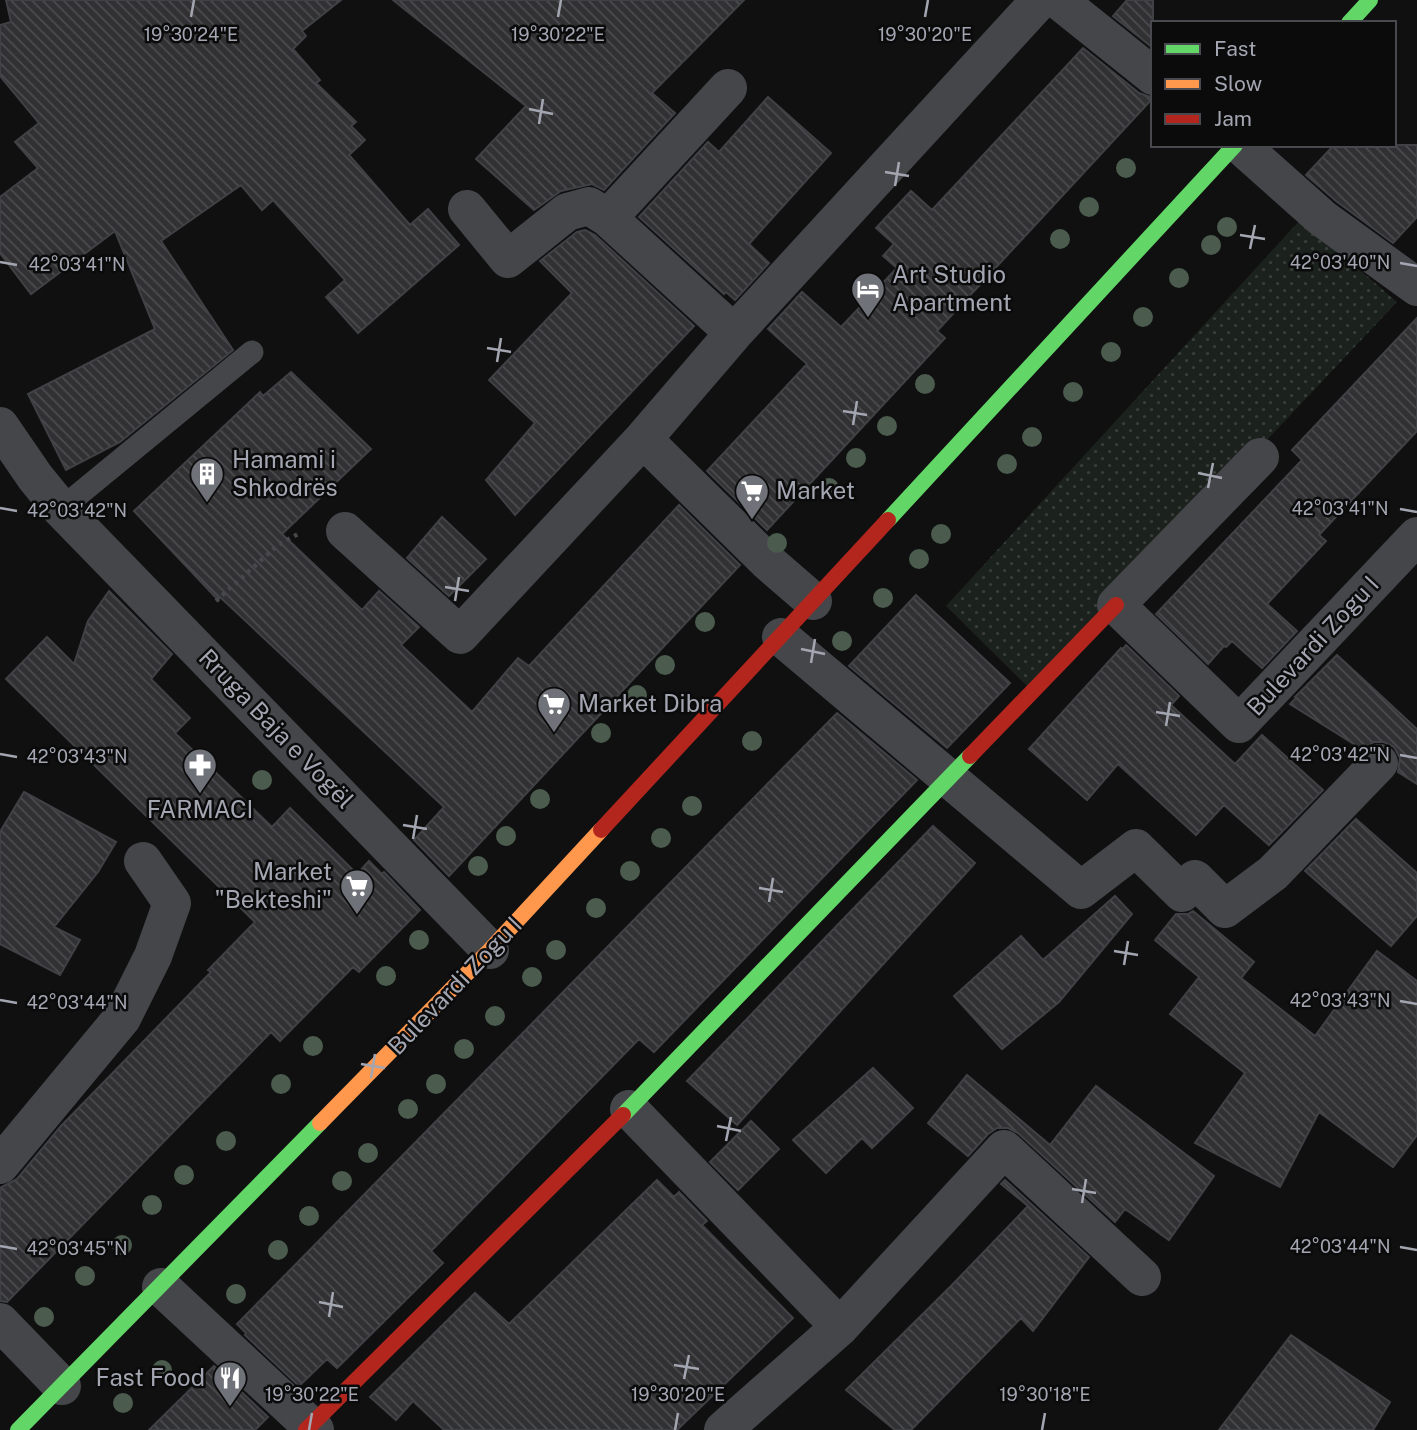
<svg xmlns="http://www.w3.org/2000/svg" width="1417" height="1430" viewBox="0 0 1417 1430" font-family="'Public Sans',sans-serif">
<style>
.grass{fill:url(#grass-dots)}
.building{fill:url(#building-back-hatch);stroke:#404144;stroke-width:2}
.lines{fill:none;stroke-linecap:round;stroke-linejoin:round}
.path{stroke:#47484b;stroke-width:4.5;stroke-dasharray:3.5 5;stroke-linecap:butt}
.lane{stroke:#45464a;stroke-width:23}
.street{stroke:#45464a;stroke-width:38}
.fast{stroke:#63d668;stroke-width:16}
.slow{stroke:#ff974d;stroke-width:16}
.jam{stroke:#b3261e;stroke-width:16}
.tree{fill:#4b5c4e}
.ticks{fill:none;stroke:#a3a6b1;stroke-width:2.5}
.labels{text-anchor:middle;stroke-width:5;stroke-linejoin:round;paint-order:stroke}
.poi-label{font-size:24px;fill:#a3a6b1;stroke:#0b0b0c;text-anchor:start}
.street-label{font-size:24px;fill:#a3a6b1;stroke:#0b0b0c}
.ticks-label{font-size:18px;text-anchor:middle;fill:#a3a6b1;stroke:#0b0b0c;stroke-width:5;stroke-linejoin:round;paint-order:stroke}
</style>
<defs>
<pattern id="grass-dots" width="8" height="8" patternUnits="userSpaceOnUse" patternTransform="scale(1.75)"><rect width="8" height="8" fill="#1b211c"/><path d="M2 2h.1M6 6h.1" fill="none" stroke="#393e3b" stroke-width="1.8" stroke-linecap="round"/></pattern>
<pattern id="building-back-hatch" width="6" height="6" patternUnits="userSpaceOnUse" patternTransform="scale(1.75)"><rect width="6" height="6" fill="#313133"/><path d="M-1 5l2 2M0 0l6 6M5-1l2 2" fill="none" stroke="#4c4c4e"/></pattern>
</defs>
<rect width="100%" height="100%" fill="#101011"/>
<path class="grass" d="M1301 219 1397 302 1031 690 946 606Z"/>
<path class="building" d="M6 0H341L302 31 306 36 293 49 320 80 316 83 356 122 351 126 365 140 349 155 410 225 428 209 459 245 358 333 326 297 345 280 273 200 262 210 241 185 161 241 233 350 120 442 66 470 28 394 155 329 115 231 31 294 0 253V197L38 168 15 142 39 123 0 76V25L11 22Z
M393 0H744L652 93 675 113 604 190 592 184 561 191 534 210 476 159 526 106Z
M1127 0H1153V48L1113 16Z
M1083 48 1139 93 1153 98 937 331 945 338 767 530 707 471 807 364 768 329 802 292 841 327 897 268 883 256 894 244 876 228 911 191 932 210Z
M768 97 831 153 749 244 769 263 735 300 726 292 724 294 639 217 708 142 719 152Z
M1334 145H1417V217L1393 243 1336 201 1306 175Z
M585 230 595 235 694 326 515 515 486 480 535 423 489 380 572 293 540 261 577 232Z
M1417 318V431L1319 535 1326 541 1267 604 1297 631 1262 668 1232 641 1226 647 1224 646 1208 664 1156 614 1302 460 1292 450Z
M291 372 371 449 282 534 362 610 379 591 419 627 401 645 472 712 518 658 529 666 679 505 740 565 449 876 414 840 444 807 220 597 218 600 134 511 260 392 263 396Z
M442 517 486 559 449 596 407 558Z
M109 591 172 654 151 679 190 718 175 733 272 827 290 808 357 874 369 861 382 874 384 872 420 910 359 972 353 967 280 1041 271 1032 7 1302 0 1301V1188L17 1179 61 1126 211 972 208 970 255 922 6 679 47 637 74 664 88 621Z
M916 595 1010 683 947 748 849 666Z
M1126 645 1179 696 1171 705 1235 764 1262 735 1323 790 1269 845 1224 805 1196 835 1118 764 1087 800 1029 749 1121 648 1123 649Z
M1337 655 1417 729V784L1398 772 1400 758 1394 747 1384 742H1374L1362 749 1290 704 1296 698 1295 697Z
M837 713 917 780 654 1052 639 1039 431 1251 443 1263 337 1368 327 1359 299 1386 245 1335 246 1333 237 1324Z
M24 792 116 842 98 872 54 927 80 940 60 975 0 944V832Z
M1356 819 1417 873V916L1391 946 1305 871Z
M933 826 975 863 737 1125 687 1081Z
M1115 896 1132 914 1059 1002 1002 1049 954 996 1021 936 1043 960Z
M1193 911 1254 962 1241 978 1315 1036 1377 951 1417 981V1135L1393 1167 1319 1112 1280 1187 1195 1143 1245 1073 1170 1014 1199 977 1155 940 1176 914H1188Z
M873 1068 913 1108 872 1148 862 1138 826 1173 793 1140Z
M967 1075 1050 1145 1096 1086 1214 1176 1169 1240 1125 1209 1115 1222 1018 1133 1008 1128H997L988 1134 968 1156 928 1123Z
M751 1121 779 1149 738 1190 710 1162Z
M657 1180 674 1197 679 1192 707 1221 702 1225 793 1318 677 1430H444L413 1401 396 1420 370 1397 475 1293 509 1324Z
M1005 1180 1089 1257 1033 1331 1021 1318 911 1430H895L846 1390 951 1286 1028 1206 1001 1184Z
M1291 1335 1390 1402 1373 1430H1219Z
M214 1366 268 1417 255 1430H149Z"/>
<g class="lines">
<path class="path" d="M216 601 278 545 298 534"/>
<path class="lane" d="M61 509 252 352"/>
<path class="street" d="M1058 0 1153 76
M1240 145 1322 218 1417 287
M467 209 508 259 567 212 589 206 608 218 734 333
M608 218 728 88
M0 426 35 477 61 509 490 950
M643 439 768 562 813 601
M1260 457 1116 605 1239 724 1417 536
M345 531 460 635 643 439 734 333 1040 0
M781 637 1081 890 1136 848 1182 893 1195 879 1225 909 1273 873 1379 763
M629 1109 840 1327
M0 1165 122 1018 153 956 172 903 143 861
M161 1287 315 1430
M0 1322 62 1386
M723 1430 840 1327 1004 1149 1142 1277"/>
<path class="fast" d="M1349 23 1370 0
M888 520 1235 145
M623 1115 970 756
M18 1430 320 1123"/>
<path class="slow" d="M320 1123 490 950 601 830"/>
<path class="jam" d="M970 756 1116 605
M601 830 888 520
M306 1430 623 1115"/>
</g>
<g class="tree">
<circle cx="1126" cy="168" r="10"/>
<circle cx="1089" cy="207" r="10"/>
<circle cx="1227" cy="227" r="10"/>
<circle cx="1060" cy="239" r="10"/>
<circle cx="1211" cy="245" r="10"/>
<circle cx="1179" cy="278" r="10"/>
<circle cx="1143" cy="317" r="10"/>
<circle cx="1111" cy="352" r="10"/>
<circle cx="925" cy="384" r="10"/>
<circle cx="1073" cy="392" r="10"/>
<circle cx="887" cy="426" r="10"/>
<circle cx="1032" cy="437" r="10"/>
<circle cx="856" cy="458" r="10"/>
<circle cx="1007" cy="464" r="10"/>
<circle cx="829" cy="488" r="10"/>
<circle cx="941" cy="534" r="10"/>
<circle cx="777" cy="543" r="10"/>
<circle cx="919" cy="559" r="10"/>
<circle cx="883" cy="598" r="10"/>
<circle cx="705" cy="622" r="10"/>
<circle cx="842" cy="641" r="10"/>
<circle cx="665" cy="665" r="10"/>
<circle cx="637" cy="695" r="10"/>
<circle cx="601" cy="733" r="10"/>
<circle cx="752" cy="741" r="10"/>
<circle cx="262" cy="780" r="10"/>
<circle cx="540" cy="799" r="10"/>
<circle cx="692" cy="806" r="10"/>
<circle cx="506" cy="836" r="10"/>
<circle cx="661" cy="838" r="10"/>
<circle cx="478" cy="866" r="10"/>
<circle cx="630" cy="871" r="10"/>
<circle cx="596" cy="908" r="10"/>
<circle cx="419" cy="940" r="10"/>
<circle cx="556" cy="950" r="10"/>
<circle cx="386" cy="976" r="10"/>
<circle cx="532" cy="977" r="10"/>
<circle cx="495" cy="1016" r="10"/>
<circle cx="313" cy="1046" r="10"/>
<circle cx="464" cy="1049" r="10"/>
<circle cx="281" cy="1084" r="10"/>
<circle cx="436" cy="1084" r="10"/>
<circle cx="408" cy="1109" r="10"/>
<circle cx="226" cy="1141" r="10"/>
<circle cx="368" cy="1153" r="10"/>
<circle cx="184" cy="1175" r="10"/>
<circle cx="342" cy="1181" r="10"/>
<circle cx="152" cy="1205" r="10"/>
<circle cx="309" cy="1216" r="10"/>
<circle cx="122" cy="1245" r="10"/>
<circle cx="278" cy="1250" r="10"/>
<circle cx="85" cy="1276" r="10"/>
<circle cx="236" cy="1294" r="10"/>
<circle cx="44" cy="1317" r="10"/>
<circle cx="162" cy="1370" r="10"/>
<circle cx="123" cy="1403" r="10"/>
</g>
<path class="ticks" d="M191 17 194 0M558 17 561 0M925 17 928 0M529 109 553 114M539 124 543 99M885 172 909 176M895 186 899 162M1240 235 1265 239M1250 249 1255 225M0 262 17 265M1400 263 1417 266M487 348 511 352M497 362 501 338M843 411 867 415M853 425 857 401M1198 473 1222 478M1208 488 1213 463M0 508 17 511M1400 509 1417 512M445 587 469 591M455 601 459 577M801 649 825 654M811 663 815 639M1156 712 1180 716M1166 726 1170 702M0 754 17 757M1400 755 1417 758M403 825 427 829M413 839 417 815M759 888 783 892M769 902 773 878M1114 951 1138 955M1124 965 1128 941M0 1000 17 1003M1400 1001 1417 1004M361 1064 385 1068M371 1078 375 1054M717 1126 741 1131M726 1141 731 1117M1072 1189 1096 1193M1082 1203 1086 1179M0 1246 17 1249M1400 1247 1417 1250M319 1302 343 1307M329 1317 333 1292M674 1365 699 1369M684 1379 689 1355M309 1430 312 1413M675 1430 678 1413M1042 1430 1045 1413"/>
<defs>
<g id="hotel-pin" transform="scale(1.75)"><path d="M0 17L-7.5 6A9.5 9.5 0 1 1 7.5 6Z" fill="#707279" stroke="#0b0b0c"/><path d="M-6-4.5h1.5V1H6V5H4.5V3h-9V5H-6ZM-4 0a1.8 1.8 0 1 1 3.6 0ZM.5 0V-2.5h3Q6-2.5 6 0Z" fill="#fff"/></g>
<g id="building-pin" transform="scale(1.75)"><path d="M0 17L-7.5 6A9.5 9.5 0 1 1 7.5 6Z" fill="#707279" stroke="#0b0b0c"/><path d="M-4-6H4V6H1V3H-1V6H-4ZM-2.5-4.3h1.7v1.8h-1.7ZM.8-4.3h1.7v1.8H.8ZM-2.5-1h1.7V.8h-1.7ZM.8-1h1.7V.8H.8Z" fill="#fff"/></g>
<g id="supermarket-pin" transform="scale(1.75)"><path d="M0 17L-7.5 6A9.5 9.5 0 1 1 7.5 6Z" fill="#707279" stroke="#0b0b0c"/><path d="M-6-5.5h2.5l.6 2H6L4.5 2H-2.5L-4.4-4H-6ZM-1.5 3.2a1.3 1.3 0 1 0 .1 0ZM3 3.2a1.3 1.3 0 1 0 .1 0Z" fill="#fff"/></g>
<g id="pharmacy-pin" transform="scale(1.75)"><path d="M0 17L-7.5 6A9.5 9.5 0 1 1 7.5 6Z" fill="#707279" stroke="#0b0b0c"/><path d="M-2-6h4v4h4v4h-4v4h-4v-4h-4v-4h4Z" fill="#fff"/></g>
<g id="restaurant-pin" transform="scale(1.75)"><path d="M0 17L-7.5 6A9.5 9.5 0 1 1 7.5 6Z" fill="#707279" stroke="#0b0b0c"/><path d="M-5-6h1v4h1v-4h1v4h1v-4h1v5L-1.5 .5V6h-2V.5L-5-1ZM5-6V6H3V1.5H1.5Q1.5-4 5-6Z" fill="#fff"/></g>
</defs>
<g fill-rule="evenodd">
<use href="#hotel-pin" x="868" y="289"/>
<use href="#building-pin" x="207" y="474"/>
<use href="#supermarket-pin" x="752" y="491"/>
<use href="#supermarket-pin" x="554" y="704"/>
<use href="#pharmacy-pin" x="200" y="765"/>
<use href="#supermarket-pin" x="357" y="886"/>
<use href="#restaurant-pin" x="230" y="1378"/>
</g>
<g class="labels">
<g class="poi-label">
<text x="892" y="283">Art Studio<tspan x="892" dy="28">Apartment</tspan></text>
<text x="232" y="468">Hamami i<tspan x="232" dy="28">Shkodrës</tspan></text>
<text x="776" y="499">Market</text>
<text x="578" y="712">Market Dibra</text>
<text x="200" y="818" text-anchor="middle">FARMACI</text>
<text x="332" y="880" text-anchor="end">Market<tspan x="332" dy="28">"Bekteshi"</tspan></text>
<text x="205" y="1386" text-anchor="end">Fast Food</text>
</g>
<g class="street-label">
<text transform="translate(1313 646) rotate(-47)" y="8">Bulevardi Zogu I</text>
<text transform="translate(276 729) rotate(46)" y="8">Rruga Baja e Vogël</text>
<text transform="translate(455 986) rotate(-46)" y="8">Bulevardi Zogu I</text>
</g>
</g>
<g class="ticks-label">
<text x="558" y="41">19°30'22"E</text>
<text x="925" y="41">19°30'20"E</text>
<text x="191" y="41">19°30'24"E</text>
<text x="1340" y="269">42°03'40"N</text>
<text x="77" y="271">42°03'41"N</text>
<text x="1340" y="515">42°03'41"N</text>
<text x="77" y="517">42°03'42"N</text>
<text x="1340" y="761">42°03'42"N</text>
<text x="77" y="763">42°03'43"N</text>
<text x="1340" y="1007">42°03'43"N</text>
<text x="77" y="1009">42°03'44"N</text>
<text x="1340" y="1253">42°03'44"N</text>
<text x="77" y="1255">42°03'45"N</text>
<text x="312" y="1401">19°30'22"E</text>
<text x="678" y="1401">19°30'20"E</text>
<text x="1045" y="1401">19°30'18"E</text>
</g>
<rect x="1151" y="21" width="245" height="126" fill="#0b0b0c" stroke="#48494e" stroke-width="2"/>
<rect x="1165" y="44" width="35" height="10" fill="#63d668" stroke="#48494e" stroke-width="2"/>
<text x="1214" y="56" font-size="21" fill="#a3a6b1">Fast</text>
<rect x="1165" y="79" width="35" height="10" fill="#ff974d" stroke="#48494e" stroke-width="2"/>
<text x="1214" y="91" font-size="21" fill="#a3a6b1">Slow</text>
<rect x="1165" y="114" width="35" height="10" fill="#b3261e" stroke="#48494e" stroke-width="2"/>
<text x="1214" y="126" font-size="21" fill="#a3a6b1">Jam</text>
</svg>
